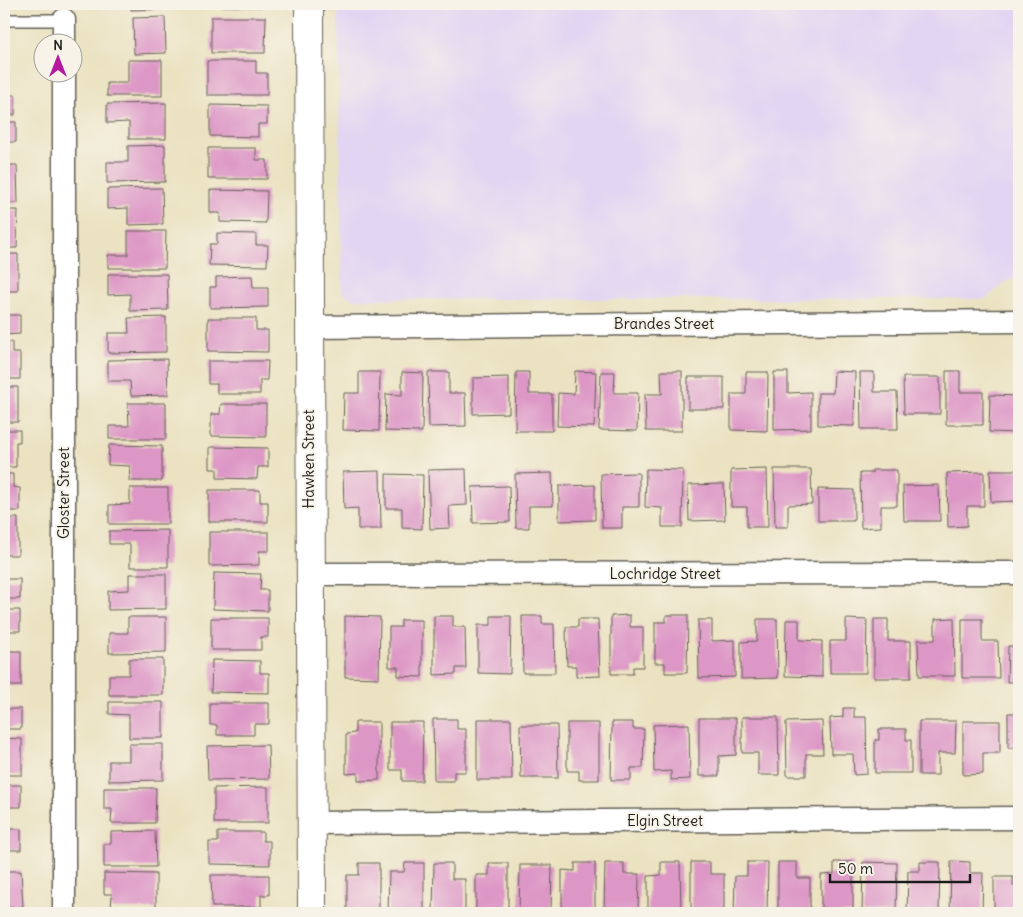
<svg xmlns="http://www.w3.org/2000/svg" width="1023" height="917" viewBox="0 0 1023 917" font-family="Delius,sans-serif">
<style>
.built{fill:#e2d4f3}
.building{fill:#dd97c6}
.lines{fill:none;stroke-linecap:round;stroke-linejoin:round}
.lane-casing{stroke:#646156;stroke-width:14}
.street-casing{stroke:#646156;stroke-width:25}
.secondary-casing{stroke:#646156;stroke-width:30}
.lane{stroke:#fff;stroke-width:11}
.street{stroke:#fff;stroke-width:22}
.secondary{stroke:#fff;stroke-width:28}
.labels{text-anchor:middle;stroke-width:4;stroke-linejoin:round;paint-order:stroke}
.street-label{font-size:15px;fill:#1c1c1c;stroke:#f7f3e8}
</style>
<rect width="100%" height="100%" fill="#f7f3e8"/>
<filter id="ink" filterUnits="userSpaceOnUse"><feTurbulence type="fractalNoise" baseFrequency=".02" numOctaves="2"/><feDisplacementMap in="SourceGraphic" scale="10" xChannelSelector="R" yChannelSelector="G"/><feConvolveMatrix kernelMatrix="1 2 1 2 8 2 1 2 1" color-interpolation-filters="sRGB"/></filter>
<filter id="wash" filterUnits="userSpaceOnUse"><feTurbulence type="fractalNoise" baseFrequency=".0096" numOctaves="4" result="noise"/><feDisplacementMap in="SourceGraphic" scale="20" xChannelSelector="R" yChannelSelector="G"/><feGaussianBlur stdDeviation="1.12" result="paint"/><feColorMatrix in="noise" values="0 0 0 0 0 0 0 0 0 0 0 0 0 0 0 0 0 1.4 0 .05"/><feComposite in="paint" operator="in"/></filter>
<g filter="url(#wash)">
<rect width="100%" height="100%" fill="#ebe2c1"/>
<path class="built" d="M338 4H1019V278L1007 281 985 299H352L342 292Z"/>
<g id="blocks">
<path class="building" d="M131 4H168V9L131 10Z
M205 4H266V7L205 6Z
M165 17 166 53 134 54 133 18Z
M211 17H266L265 53H211Z
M128 60H162V96H107V83H128Z
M207 61H256V73H267V95H207Z
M4 95H15V115L4 116Z
M166 103V139H129V122L107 123V104Z
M210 105 267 106V124H258V137L210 136Z
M4 122H16V142H4Z
M165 145V182L107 183V162H128V146Z
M208 148H256V160H267V179H208Z
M4 165H17L18 203H4Z
M162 188 163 224 128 225V208L107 209V189Z
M210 190 267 191 266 223 220 222V213H210Z
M4 210H18L17 248H4Z
M128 231H166L165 268H108V255H128Z
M217 233 256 234V245H268L267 266 209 265 210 244H217Z
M4 254H18V291H4Z
M108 274H167L168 310 130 311V294L108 295Z
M252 276 253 288H268V307L210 308V287H216V277Z
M4 315H20V334L4 335Z
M166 317V352L108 353V333H129L128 318Z
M208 318H256V330H268V352L208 351Z
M4 342H12V353H20V379H4Z
M167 359 168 395 131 396 130 381H108V360Z
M208 361H268L267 380H260V394H217V384H208Z
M575 371 596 372 594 427 557 426 558 393 574 394Z
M661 371H682V431H646L645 394H662Z
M834 371 855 372 854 426 818 425V393H833Z
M946 371H960V392H983V425H946Z
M359 372H380L379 431 343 430 344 393H359Z
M402 372 423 373 422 432 385 431 386 394 402 395Z
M428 372H449V393H465L466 426 429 427Z
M516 372H529V394H552V431H515Z
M601 372H615L614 393H638L637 431 599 430Z
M746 372H768L767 431 731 430V394H746Z
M774 372H788V393L811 392V429L774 430Z
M860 372H874V392H897L898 429H861Z
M509 377V413L473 414V378Z
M688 377H724V409H688Z
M903 377H940V414H904Z
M4 387H18V422H4Z
M990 395 1019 396V433L989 432Z
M128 403H166V439H109V426H129Z
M221 404H266V437L211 436V414H220Z
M4 430H20V442H16V467H4Z
M109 445 162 446V481H129L130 466 108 465Z
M210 447 268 448V467H258L257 479 217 478V469H210Z
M466 469 467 505 449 506 450 528 430 529 428 470Z
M646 469 683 470 682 527H662V508L645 507Z
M767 469 768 527H747V507H731V470Z
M774 469H811L812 504 788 505V527H775Z
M872 470H897V506H881V527L861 528 860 473H872Z
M990 470H1019V501L991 502Z
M380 471 381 529H358V508L344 509 343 472Z
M984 472V506H967V526L948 527 947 473Z
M552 473 553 506H529V528H516L515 474Z
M639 473V507H622V528H602L601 474Z
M4 474H13V487L20 488V511H4Z
M386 474 423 475 422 529 402 528V508H386Z
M724 484 725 520 689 521 688 485Z
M595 485V520L559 521V486Z
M939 485 940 521H904L903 486Z
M509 486 510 522 473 523 472 487Z
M130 488H168V524H109V505L130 504Z
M818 489 854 490V521H818Z
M209 490H260V502H268V522H209Z
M4 518H18V555H4Z
M168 530V567H130V544H109V531Z
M209 532H269V551H259V565L209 566Z
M214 573 261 574 260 590H268V611L213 609Z
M129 574H166V609L108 610V591L129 590Z
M4 579H20V599H4Z
M4 610H20V631H8V639H4Z
M630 615V627H643V667H633V674H611V616Z
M666 615H688L687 673H665V663H655V622H666Z
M345 616 380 617 379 678 345 677Z
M434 616H453V627H465L466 668H456V674L434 675Z
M491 616H511L510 674 478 673V625H491Z
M522 616H542V624H554L555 673H523Z
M128 617H166V652L109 653V633H128Z
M211 618H268V637H261V650H211Z
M954 618 955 676H919L918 640H935V619Z
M578 619H598L600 676 576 677V666H567L566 627H578Z
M757 619H777L778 678 741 679V642L757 641Z
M846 619 867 620 866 673H830V641H846Z
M874 619H888V641H911V678H874Z
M962 619H982V641H998L999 678H962Z
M401 620H422V677L398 676V667H389V627H401Z
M698 620H712V641L735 640V677L699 678Z
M786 620H799V640L822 641V677L785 676Z
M1008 646H1019V682H1007Z
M4 651H21V686H4Z
M129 659H163V695H109V675H129Z
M212 660 260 661V673H269V693L211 692Z
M4 695H7V709H21V729H4Z
M109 702H163V738H129V715L109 714Z
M210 703H269V724H254V735H217V725H210Z
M843 708H854V717H866L867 774 854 775 853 754H831L830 718 843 717Z
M1008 713H1019V748H1008Z
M742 717H778L779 775H758V753H742Z
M699 718H736V755L719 756V776H699Z
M433 719H457V729H466V772H454V781H434Z
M477 719H511L512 780H477Z
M822 721 823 754H806V776H787L786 722Z
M919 721H956L955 753H938V775H919Z
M963 721H1000V753H983V774L963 775Z
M355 722H379V780L358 781V773L346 774V734L355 733Z
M390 722H423L422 781H402V770H390Z
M612 722H633V729H644L643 768H631V780H611Z
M567 723H599V780H579V771H567Z
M689 724 690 779 671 780V771L654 772 653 725Z
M520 725H557L558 778H521Z
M879 729H906V740H911V773H875V740H879Z
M4 738 22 739V775H4Z
M129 744H163V780L109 781V761H129Z
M268 745 269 779 208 780 207 746Z
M4 785H21V807H8V815H4Z
M268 787V823H214V788Z
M104 788H156L155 823H111L112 809H104Z
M4 829H21V850H8V861H4Z
M155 831 156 867H104V844H111V832Z
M218 832H263V841H270V865L209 864V842H218Z
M951 861 970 862V873H983L982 913H950Z
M661 862H680L681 913H648V876L661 875Z
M691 862H710V874H724V913H691Z
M747 862H768L767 913H734L735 876H747Z
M778 862H797V878H810V913H778Z
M834 862H853V913H821V875L834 874Z
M863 862 897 863 896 913H862Z
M920 862H940L939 913H907L908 871H920Z
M359 863H379V913H347V875H359Z
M405 863H424V913H388L389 872H404Z
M434 863H452V879H465V913H433Z
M489 863H508V913H476V875H489Z
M575 863H595V913H572V911H562V870L575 871Z
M605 863H624V874H639L638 913H604Z
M520 865H552L551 911H542V913H519Z
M4 871H21L23 907 4 908Z
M104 873 156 874V909H111L112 894H104Z
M211 875H269V895H261V907H212Z
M994 877H1013V886H1019V913H994Z"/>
</g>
</g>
<g filter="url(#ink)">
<use href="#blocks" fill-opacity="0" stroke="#646156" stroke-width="1"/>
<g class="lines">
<g class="lane-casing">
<path id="lane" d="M4 20H64"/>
</g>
<g class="street-casing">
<path id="street" d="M64 20V42
M64 72V913
M309 327 1019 321
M310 574 1019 573
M311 823 1019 818"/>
</g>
<g class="secondary-casing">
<path id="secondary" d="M309 4 312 913"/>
</g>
<use href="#lane" class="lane"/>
<use href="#street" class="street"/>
<use href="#secondary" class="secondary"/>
</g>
</g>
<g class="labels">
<g class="street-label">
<text x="664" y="329">Brandes Street</text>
<text transform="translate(309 459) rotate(-90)" y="5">Hawken Street</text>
<text transform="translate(64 493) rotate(-90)" y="5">Gloster Street</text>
<text x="665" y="579">Lochridge Street</text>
<text x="665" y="826">Elgin Street</text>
</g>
</g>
<rect width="1023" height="917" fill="none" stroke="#f7f3e8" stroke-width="20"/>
<g transform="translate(58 58)"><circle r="24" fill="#f7f3e8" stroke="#9f9d96"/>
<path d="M0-4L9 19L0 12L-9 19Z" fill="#b5179e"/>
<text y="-8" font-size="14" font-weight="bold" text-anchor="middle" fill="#1c1c1c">N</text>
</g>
<path d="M830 874v8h140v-8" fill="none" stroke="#1c1c1c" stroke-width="2.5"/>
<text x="838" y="874" font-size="15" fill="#1c1c1c" stroke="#f7f3e8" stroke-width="4" paint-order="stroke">50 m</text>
</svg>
